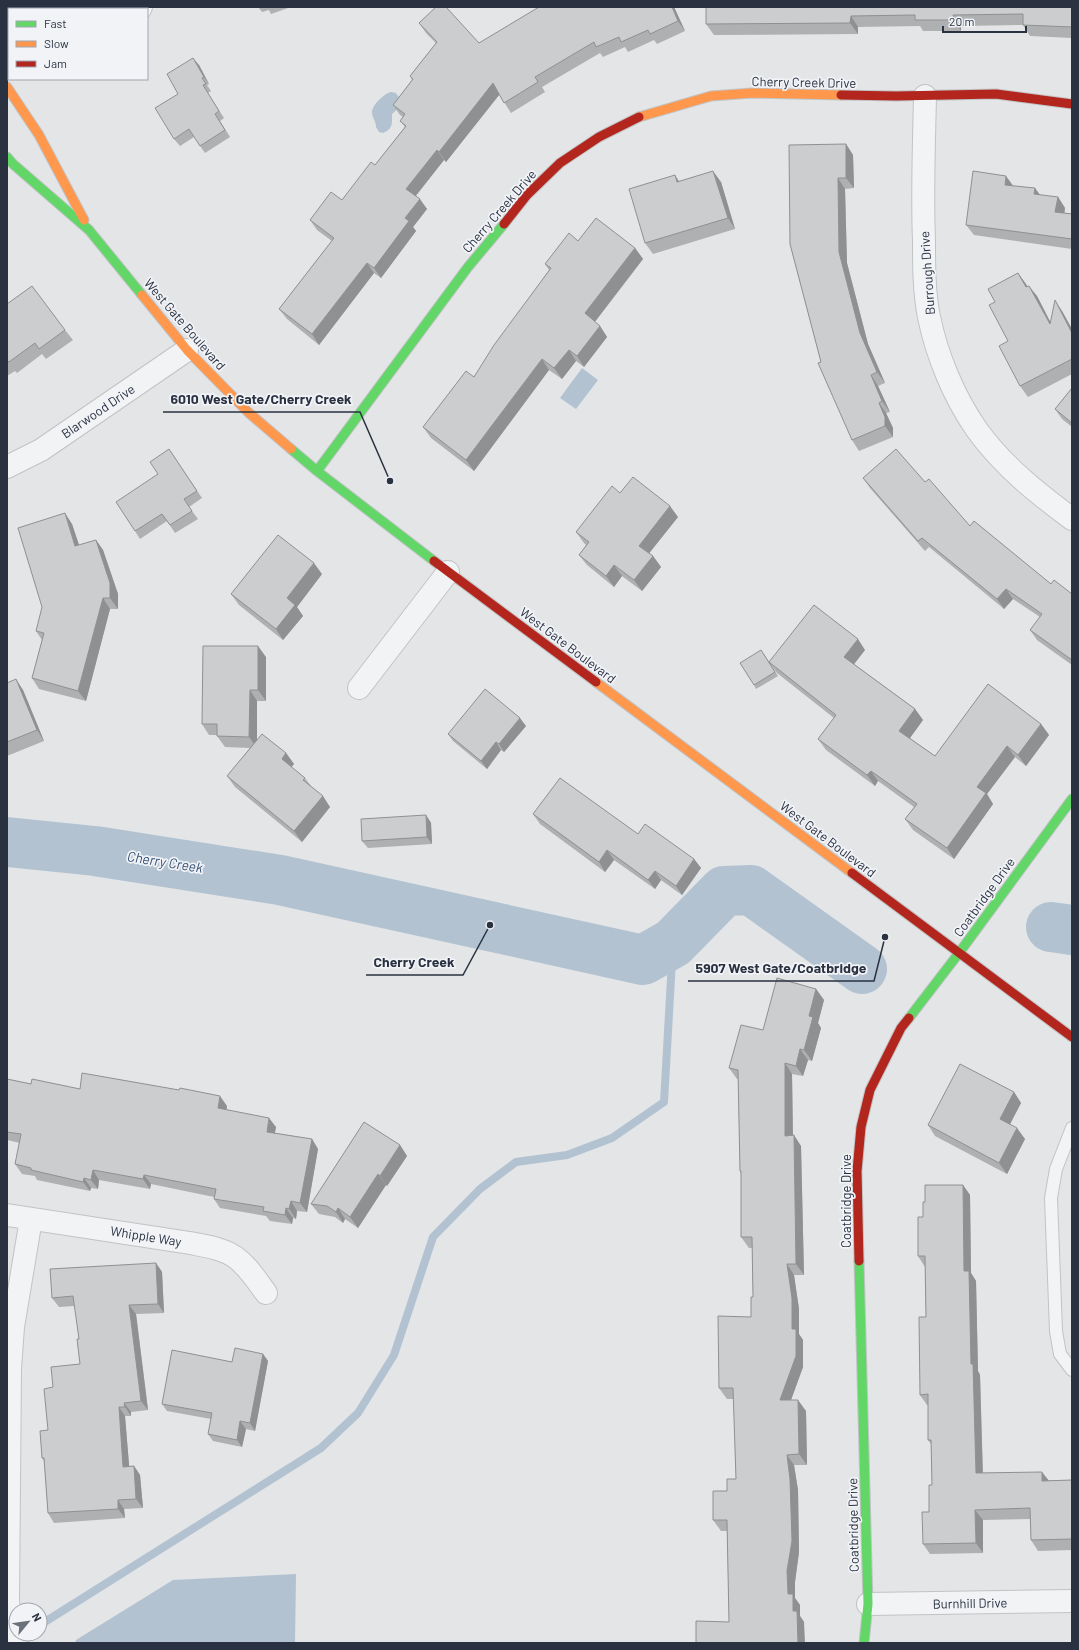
<svg xmlns="http://www.w3.org/2000/svg" width="1079" height="1650" viewBox="0 0 1079 1650" font-family="Barlow,sans-serif">
<style>
.water{fill:#b2c2d1}
.lines{fill:none;stroke-linecap:round;stroke-linejoin:round}
.stream{stroke:#b2c2d1;stroke-width:8}
.river{stroke:#b2c2d1;stroke-width:50}
.lane-casing{stroke:#c1c3c5;stroke-width:14}
.street-casing{stroke:#c1c3c5;stroke-width:24}
.fast-casing{stroke:#c1c3c5;stroke-width:11}
.slow-casing{stroke:#c1c3c5;stroke-width:11}
.jam-casing{stroke:#c1c3c5;stroke-width:11}
.lane{stroke:#f2f3f5;stroke-width:12}
.street{stroke:#f2f3f5;stroke-width:22}
.fast{stroke:#63d668;stroke-width:9}
.slow{stroke:#ff974d;stroke-width:9}
.jam{stroke:#b3261e;stroke-width:9}
.wall{fill:#afb0b2}
.shaded-wall{fill:#8e9091}
.building{fill:#cbcdcf;stroke:#8e9091}
.labels{text-anchor:middle;stroke-width:3.5;stroke-linejoin:round;paint-order:stroke}
.street-label{font-size:13px;fill:#2a3241;stroke:#f1f3f7}
.water-label{font-size:14px;font-style:italic;fill:#355274;stroke:#f1f3f7}
.leader{fill:none;stroke:#2a3241;stroke-width:1.5}
.callout-dot{fill:#2a3241;stroke:#f1f3f7;stroke-width:1.5}
.callout-label{font-size:14px;text-anchor:middle;font-weight:bold;fill:#2a3241;stroke:#f1f3f7;stroke-width:3.5;stroke-linejoin:round;paint-order:stroke}
</style>
<rect width="100%" height="100%" fill="#e3e5e7"/>
<path class="water" d="M391 92 396 93 402 102 401 106 392 114C392 124 393 129 383 133L379 132 376 127C376 121 372 118 372 112 372 105 385 93 391 92Z
M582 368 598 380 576 409 560 398Z
M296 1574 295 1643H75L76 1640 173 1580Z"/>
<g class="lines">
<path class="stream" d="M40 1625 321 1448 358 1413 394 1355 433 1237 480 1189 516 1162 567 1155 612 1138 664 1102 673 943"/>
<path class="river" d="M7 842 95 851 280 880 643 960 673 943 724 891 751 890 862 969
M1051 927 1072 930"/>
<g class="lane-casing">
<path id="lane" d="M1072 1128 1056 1169 1051 1198 1056 1331 1060 1354 1072 1370"/>
</g>
<g class="street-casing">
<path id="street" d="M140 9 141 7
M925 96C924 144 922 193 924 241 924 266 924 292 929 317 937 356 954 397 977 430 1003 466 1037 493 1072 519
M7 467 41 450 187 350
M359 688 448 572
M7 1215 190 1243C205 1246 222 1248 235 1257 248 1266 257 1281 266 1293
M868 1604 1072 1601
M16 1643 8 1602 10 1368 13 1327 31 1219"/>
</g>
<g class="fast-casing">
<path id="fast" d="M7 157 13 164 89 230 142 295
M291 449 317 471 434 561
M317 471 468 267 504 224
M909 1018 959 953 1072 799
M859 1261 868 1604 864 1643"/>
</g>
<g class="slow-casing">
<path id="slow" d="M7 87 39 135 84 220
M639 117 711 96 752 93 841 95
M142 295 187 350 249 413 291 449
M596 682 852 873"/>
</g>
<g class="jam-casing">
<path id="jam" d="M841 95 896 96 996 94 1072 104
M504 224 527 195 560 163 599 137 639 117
M434 561 596 682
M852 873 1072 1037
M859 1261 857 1171 861 1127 870 1090 901 1028 909 1018"/>
</g>
<use href="#lane" class="lane"/>
<use href="#street" class="street"/>
<use href="#fast" class="fast"/>
<use href="#slow" class="slow"/>
<use href="#jam" class="jam"/>
</g>
<path class="wall" d="M258 7H291L271 14 269 10 262 12Z
M674 7 685 31 657 44 654 40 628 52 625 47 603 57 600 53 542 87 545 92 511 113 499 94 446 162 444 160 416 196 427 209 413 227 416 231 381 278 374 273 319 345 287 319 279 309 332 241 317 230 310 220 342 200 375 165 405 127 400 121 403 117 400 115 393 105 412 80 410 76 436 43 426 33 419 23 479 43Z
M706 7H1072V38L1030 36 1023 25 961 26V31H923L920 26 858 27V34L714 35 706 24Z
M199 65 209 84 207 85 211 91 208 93 224 118 220 121 230 137 205 153 194 137 180 146 174 139 178 94Z
M846 144 853 155 854 188 845 189 847 263 868 344 885 383 878 386 890 412 886 413 893 428V437L859 451 852 440 821 362 790 244Z
M721 182 735 229 653 254 645 243Z
M1013 186 1035 188 1039 195 1058 197 1065 208 1064 213 1072 214V249L974 235 966 225Z
M578 241 635 248 643 259 595 322 600 326 607 337 584 367 576 361 562 379 549 370 474 471 431 438 423 427 474 377 549 270 545 264Z
M1018 273 1027 286 1037 296 1050 322 1062 311 1072 329V374L1028 397 1020 386 1008 341 995 302Z
M7 304 65 330 73 340 46 359 42 354 17 373 15 371 7 376Z
M1072 388V427L1062 419 1055 409Z
M169 449 202 498 189 507 198 519 175 533 167 521 140 539 135 531 158 474Z
M863 478 925 482 970 526 1051 584 1072 594V665L1037 640 1030 630 1040 617 1013 599 1004 609 929 547 925 551 870 488Z
M620 493 678 517 649 553 653 556 661 567 642 591 622 576 614 587 587 565 579 555 586 545 584 543 576 532Z
M72 524 79 545 96 540 103 550 118 594V609H110L86 701 39 689 32 678 42 640 36 631Z
M322 574 297 607 303 616 283 640 239 605 231 594Z
M865 650 854 664 915 709 923 720 910 738 935 756 1041 724 1049 735 1026 766 1015 757 987 794 993 804 954 859 913 830 905 819 914 807 878 781 875 786 826 750 818 739 834 718 777 673 769 662Z
M764 654 778 676 756 689 754 685Z
M266 657V701H257V739L286 753 294 764 291 767 305 778 311 786 330 807 302 842 235 787 227 776 250 748 225 747 217 736V735H209L202 724Z
M7 683 23 690 44 741 7 756Z
M526 726 504 752 501 750 487 769 453 741 448 734Z
M533 814 638 834 694 859 701 868 682 895 661 880 655 889 614 860 605 872 540 824Z
M426 815 431 823 432 844 368 848 362 841Z
M816 989 824 1000 818 1023 821 1028 812 1061 808 1060 803 1076 792 1074 793 1135 801 1146 804 1275H794L799 1309V1334L803 1340V1367L791 1400 806 1411 807 1465H794L798 1490 799 1552 795 1582V1598L800 1605V1616L804 1622H729L727 1531H721L713 1520 727 1491 736 1479 734 1399H727L719 1388 751 1317 753 1297 752 1248H749L741 1237V1174L740 1171 738 1079H737L729 1068 763 1030Z
M7 1079 31 1084 227 1106 226 1110 276 1127 275 1133 312 1139 318 1149 307 1212 297 1211 296 1219 293 1218 292 1224 270 1221 266 1216 220 1208 214 1199V1197L151 1184 150 1189 99 1180 98 1189 91 1188 90 1191 37 1180 35 1176 22 1174 15 1164 20 1143 7 1140Z
M1014 1092 1021 1103 1010 1124 1025 1139 1007 1174 935 1136 928 1125Z
M400 1145 407 1156 387 1186 386 1185 358 1228 345 1219 343 1223 335 1217 319 1214 311 1204Z
M963 1185 970 1195 971 1273 976 1281 978 1371 980 1375 983 1473 1049 1481 1072 1480V1550L1038 1551 1031 1540 1030 1519 983 1520V1553L930 1554 923 1544 929 1512 932 1485 931 1444 928 1440V1405H927L920 1395 926 1317 925 1267 918 1256 925 1202Z
M156 1263 162 1272 164 1313 136 1314 148 1410 131 1412V1416H125L129 1466H134L140 1475 143 1508 124 1509 125 1518 54 1523 48 1513 44 1461 42 1458 48 1430 53 1387 80 1364 79 1339 75 1306 59 1307 52 1298Z
M263 1354 268 1361 255 1431 246 1429 242 1447 213 1441 208 1434 211 1419 167 1411 162 1404 232 1362Z"/>
<path class="shaded-wall" d="M672 7H674L685 31 678 21Z
M953 15 961 26V31L954 20Z
M851 16 858 27V34L850 23Z
M193 58 199 65 209 84 204 77Z
M493 83 500 94 446 162 439 152Z
M846 144 853 155 854 188 846 178Z
M437 150 444 160 413 199 406 189Z
M713 171 721 182 735 229 728 218Z
M675 175 682 186 677 182Z
M1006 176 1014 187 1005 185Z
M838 178 845 189 847 263 868 344 885 383 877 372 860 333 839 252Z
M1035 188 1043 199 1034 194Z
M1058 197 1065 208 1063 223 1055 212Z
M420 199 427 209 413 227 416 231 381 278 374 268 405 218Z
M635 248 643 259 593 324 585 313Z
M367 263 374 273 319 345 312 334Z
M1018 273 1026 284 1034 298 1026 287Z
M1029 286 1037 296 1057 335 1050 324Z
M1055 300 1062 311 1072 329V333Z
M600 326 607 337 584 367 577 356Z
M569 350 576 361 562 379 554 368Z
M542 359 549 370 474 471 466 460Z
M871 375 878 386 890 412 882 401Z
M879 403 886 413 893 428V437L885 426Z
M670 506 678 517 647 556 639 546Z
M65 513 72 524 83 557 75 546Z
M96 540 103 550 118 594V609L110 598Z
M653 556 661 567 642 591 634 580Z
M314 563 322 574 297 607 303 616 283 640 276 629 287 598Z
M614 565 622 576 614 587 606 576Z
M1006 589 1013 599 1004 609 997 599Z
M103 598 110 609 86 701 78 691Z
M858 639 865 650 851 668 844 657Z
M258 646 266 657V701L258 690Z
M16 679 23 690 44 741 37 730Z
M250 690 257 701V748L249 737Z
M915 709 923 720 907 742 899 731Z
M520 718 526 726 504 752 499 744Z
M1041 724 1049 735 1026 766 1018 755Z
M496 742 501 750 487 769 481 761Z
M1007 746 1015 757 987 794 993 804 954 859 947 848 977 787Z
M286 753 294 764 289 770 282 759Z
M871 771 878 781 875 786 867 775Z
M323 796 330 807 302 842 294 831Z
M426 815 431 823 432 844 427 837Z
M607 850 614 860 605 872 599 862Z
M694 859 701 868 682 895 676 886Z
M655 871 661 880 655 889 648 880Z
M816 989 824 1000 818 1023 821 1028 812 1061 804 1050 809 1016Z
M800 1049 808 1060 803 1076 796 1066Z
M785 1063 792 1074 793 1146 785 1136Z
M1014 1092 1021 1103 1007 1130 1000 1119Z
M220 1096 227 1106 225 1118 218 1108Z
M269 1118 276 1127 273 1141 267 1132Z
M1017 1128 1025 1139 1007 1174 999 1163Z
M794 1135 801 1146 804 1275 796 1264Z
M312 1139 318 1149 307 1212 300 1203Z
M400 1145 407 1156 387 1186 380 1176Z
M93 1170 99 1180 98 1189 91 1180Z
M378 1174 386 1185 358 1228 350 1217Z
M144 1175 151 1184 150 1189 143 1179Z
M84 1178 91 1188 90 1191 83 1182Z
M963 1185 970 1195 971 1273 976 1281 978 1371 980 1375 983 1484 976 1473 971 1364 964 1271Z
M291 1201 297 1211 296 1219 289 1209Z
M286 1208 293 1218 292 1224 285 1215Z
M338 1208 345 1219 343 1223 336 1212Z
M156 1263 162 1272 164 1313 158 1304Z
M787 1264 794 1275 799 1309V1334L803 1340V1367L787 1411 780 1400 792 1329Z
M129 1305 136 1314 148 1410 141 1401Z
M263 1354 268 1361 255 1431 250 1423Z
M798 1400 806 1411 807 1465 799 1454Z
M124 1403 131 1412V1416L125 1407Z
M119 1407 125 1416 130 1476 123 1467Z
M240 1421 246 1429 242 1447 237 1440Z
M787 1455 794 1465 798 1490 799 1552 795 1582V1598L800 1605V1616L804 1622 805 1643H798L793 1611 788 1594 787 1571Z
M134 1466 140 1475 143 1508 136 1499Z
M1042 1472 1050 1482 1042 1481Z
M118 1500 124 1509 125 1518 118 1509Z
M975 1510 983 1520V1553L976 1543Z"/>
<path class="building" d="M436 7H446L479 43 539 7H672L678 21 650 34 648 30 621 42 619 37 596 47 594 42 535 77 538 82 504 103 493 83 439 152 437 150 406 189 420 199 405 218 409 221 374 268 367 263 312 334 279 309 334 238 310 220 331 192 342 200 371 162 375 165 406 126 400 121 405 114 393 105 413 79 410 76 437 42 419 23Z
M706 7H1072V27L1023 25V14L953 15 954 20H915V15L851 16 850 23 706 24Z
M193 58 204 77 202 78 206 84 203 85 219 111 215 114 225 130 200 146 189 129 174 139 155 108 178 94 167 74Z
M846 144V178H838L839 252 860 333 877 372 871 375 882 401 879 403 885 417V426L852 440 818 363 821 362 790 244 789 145Z
M713 171 728 218 645 243 629 189 675 175 677 182Z
M973 171 1006 176 1005 185 1035 188 1034 194 1058 197 1055 212 1072 214V239L966 225Z
M596 218 635 248 585 313 600 326 577 356 569 350 554 368 542 359 466 460 423 427 466 371 474 377 494 345 551 268 545 264 569 233 578 241Z
M1018 273 1026 287 1029 286 1050 324 1055 300 1072 333V359L1020 386 999 346 1008 341 989 305 995 302 988 289Z
M32 286 65 330 39 349 35 343 9 362 7 360V304Z
M1072 388V423L1055 409Z
M169 449 197 491 184 499 192 511 170 525 162 514 135 531 116 502 158 474 150 462Z
M896 449 925 482 929 479 970 526 974 521 1051 584 1054 580 1072 594V660L1030 630 1042 614 1006 589 997 599 922 538 918 541 863 478Z
M633 477 670 506 639 546 653 556 634 580 614 565 606 576 579 555 589 542 576 532 612 486 620 493Z
M65 513 75 546 96 540 110 583V598H103L78 691 32 678 44 633 36 631 42 607 18 528Z
M278 535 314 563 287 598 295 605 276 629 231 594Z
M814 605 858 639 844 657 915 709 899 731 935 756 988 684 1041 724 1018 755 1007 746 977 787 986 793 947 848 905 819 917 804 871 771 867 775 818 739 836 715 769 662Z
M203 646H258V690H250L249 737 217 736V724H202Z
M761 650 775 672 754 685 740 663Z
M16 679 37 730 7 742V683Z
M485 689 520 718 499 744 496 742 481 761 448 734Z
M262 734 286 753 282 759 305 778 303 780 323 796 294 831 227 776Z
M560 778 638 834 645 824 694 859 676 886 655 871 648 880 607 850 599 862 533 814Z
M426 815 427 837 362 841 361 819Z
M777 978 816 989 809 1016 813 1017 804 1050 800 1049 796 1066 785 1063V1136L794 1135 796 1264H787L792 1298V1329H796V1356L780 1400H798L799 1454 787 1455 790 1479 792 1541 787 1571 788 1594H793V1611H797L798 1643H696V1621L729 1622 727 1520H713V1491H727V1479H736L733 1388H719L718 1316 751 1317V1297H753L752 1237H741V1171H740L738 1070 729 1068 741 1025 763 1030Z
M960 1064 1014 1092 1000 1119 1017 1128 999 1163 928 1125Z
M82 1073 179 1090 180 1088 220 1096 218 1108 269 1118 267 1132 312 1139 300 1203 291 1201 289 1209 286 1208 285 1215 263 1211 264 1207 214 1199 216 1189 144 1175 143 1179 93 1170 91 1180 84 1178 83 1182 31 1170V1168L15 1164 21 1134 7 1132V1079L31 1084 32 1079 80 1089Z
M364 1122 400 1145 380 1176 378 1174 350 1217 338 1208 336 1212 327 1206 311 1204Z
M925 1185H963L964 1271H969L971 1364H973L976 1473 1042 1472V1481L1072 1480V1539L1031 1540 1030 1508 975 1510 976 1543 923 1544 922 1512H929V1485H932L931 1440H928V1394L920 1395 919 1317H926L925 1256H918V1217H923V1202H925Z
M156 1263 158 1304 129 1305 141 1401 124 1403 125 1407H119L123 1467 134 1466 136 1499 118 1500V1509L48 1513 44 1458H42L40 1431 48 1430 44 1389 53 1387 51 1367 80 1364 77 1339H79L73 1296 52 1298 50 1269Z
M235 1348 263 1354 250 1423 240 1421 237 1440 208 1434 212 1413 162 1404 172 1350 232 1362Z"/>
<g class="labels">
<g class="street-label">
<text transform="translate(804 82) rotate(1)" y="5">Cherry Creek Drive</text>
<text transform="translate(499 211) rotate(-49)" y="5">Cherry Creek Drive</text>
<text transform="translate(927 273) rotate(-94)" y="5">Burrough Drive</text>
<text transform="translate(185 324) rotate(49)" y="5">West Gate Boulevard</text>
<text transform="translate(98 411) rotate(-34)" y="5">Blarwood Drive</text>
<text transform="translate(568 645) rotate(37)" y="5">West Gate Boulevard</text>
<text transform="translate(828 839) rotate(37)" y="5">West Gate Boulevard</text>
<text transform="translate(984 897) rotate(-54)" y="5">Coatbridge Drive</text>
<text transform="translate(846 1201) rotate(-90)" y="5">Coatbridge Drive</text>
<text transform="translate(146 1236) rotate(9)" y="5">Whipple Way</text>
<text transform="translate(853 1525) rotate(-91)" y="5">Coatbridge Drive</text>
<text transform="translate(970 1603) rotate(-1)" y="5">Burnhill Drive</text>
</g>
<g class="water-label">
<text transform="translate(165 862) rotate(9)" y="5">Cherry Creek</text>
</g>
</g>
<path class="leader" d="M390 481L360 412H163M490 925L463 975H366M885 937L874 981H688"/>
<g class="callout-dot">
<circle cx="390" cy="481" r="4"/>
<circle cx="490" cy="925" r="4"/>
<circle cx="885" cy="937" r="4"/>
</g>
<g class="callout-label">
<text x="261" y="404">6010 West Gate/Cherry Creek</text>
<text x="414" y="967">Cherry Creek</text>
<text x="781" y="973">5907 West Gate/Coatbridge</text>
</g>
<rect width="1079" height="1650" fill="none" stroke="#2a3241" stroke-width="16"/>
<rect x="8" y="8" width="140" height="72" fill="#f1f3f7" stroke="#a1a6ae"/>
<rect x="16" y="21" width="20" height="6" fill="#63d668" stroke="#a1a6ae"/>
<text x="44" y="28" font-size="12" fill="#2a3241">Fast</text>
<rect x="16" y="41" width="20" height="6" fill="#ff974d" stroke="#a1a6ae"/>
<text x="44" y="48" font-size="12" fill="#2a3241">Slow</text>
<rect x="16" y="61" width="20" height="6" fill="#b3261e" stroke="#a1a6ae"/>
<text x="44" y="68" font-size="12" fill="#2a3241">Jam</text>
<g transform="translate(28 1622) rotate(61)"><circle r="19" fill="#f1f3f7" stroke="#a1a6ae"/>
<path d="M0-3L7 15L0 10L-7 15Z" fill="#6b717b"/>
<text y="-6" font-size="11" font-weight="bold" text-anchor="middle" fill="#2a3241">N</text>
</g>
<path d="M943 26v6h83v-6" fill="none" stroke="#2a3241" stroke-width="2"/>
<text x="949" y="26" font-size="12" fill="#2a3241" stroke="#f1f3f7" stroke-width="3" paint-order="stroke">20 m</text>
</svg>
